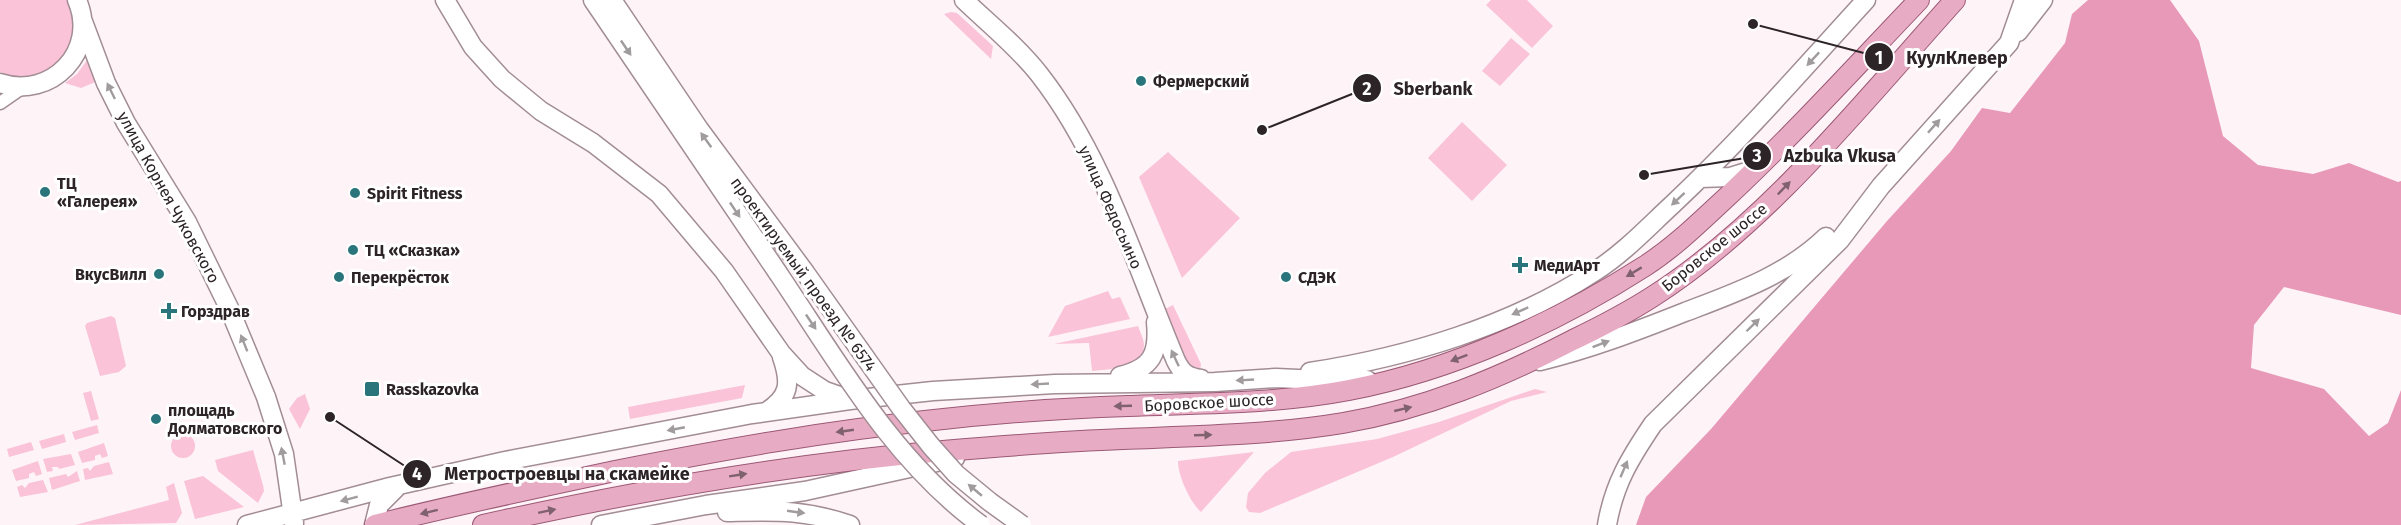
<svg xmlns="http://www.w3.org/2000/svg" width="2401" height="525" viewBox="0 0 2401 525" font-family="'Fira Sans',sans-serif">
<style>
.green{fill:#fac3d7}
.forest{fill:#e899b8}
.lines{fill:none;stroke-linecap:round;stroke-linejoin:round}
.street-casing{stroke:#a28d94;stroke-width:15}
.secondary-casing{stroke:#a28d94;stroke-width:21}
.primary-casing{stroke:#9b5874;stroke-width:22}
.street{stroke:#fff;stroke-width:12}
.secondary{stroke:#fff;stroke-width:18}
.primary{stroke:#e7acc4;stroke-width:20}
.secondary-bridge-casing{stroke:#a28d94;stroke-width:21;stroke-linecap:butt}
.secondary-bridge{stroke:#fff;stroke-width:18}
.oneway{fill:#a09c9e}
.oneway2{fill:#80616e}
.poi-dot{fill:#2a747b;stroke:#fff;stroke-width:2}
.labels{text-anchor:middle;stroke-width:6;stroke-linejoin:round;paint-order:stroke}
.poi-label{font-size:16px;font-weight:bold;fill:#2c2427;stroke:#fff;text-anchor:start}
.street-label{font-size:16px;fill:#2c2427;stroke:#fff}
.leader{fill:none;stroke:#2c2427;stroke-width:2}
.callout-dot{fill:#2c2427;stroke:#fff;stroke-width:2}
.mark-label{font-size:18px;text-anchor:middle;font-weight:bold;fill:#fff}
.callout-label{font-size:18px;text-anchor:middle;font-weight:bold;fill:#2c2427;stroke:#fff;stroke-width:6;stroke-linejoin:round;paint-order:stroke}
</style>
<rect width="100%" height="100%" fill="#fef4f8"/>
<path class="green" d="M0 0H67C93 42 44 96 0 72Z
M1491 0H1527L1553 26 1532 48 1486 5Z
M951 12 957 13 993 46 991 59 944 14Z
M1511 38 1530 54 1500 86 1482 71Z
M90 56 98 81 81 88 65 83 77 74Z
M1462 122 1507 165 1472 201 1428 158Z
M1168 152 1240 218 1182 278 1139 177Z
M1108 291 1112 299 1120 297 1130 319 1048 337 1065 306Z
M1173 305 1201 364 1200 372 1187 365 1163 310Z
M111 316 115 318 126 366 119 372 100 376 85 326 87 323Z
M1138 326C1140 332 1144 339 1144 345 1144 370 1109 369 1092 371L1089 343 1054 344Z
M745 385 742 398 630 419 628 407Z
M1535 389 1547 392 1511 401 1393 457 1260 513 1249 512 1246 507 1248 493 1265 473 1291 452 1377 439 1439 422Z
M91 391 99 419 91 421 83 393Z
M305 394 310 409 300 429 289 409 297 398Z
M97 425 99 433 75 440 72 432Z
M64 434 66 442 42 449 39 441Z
M171 446a12 12 0 1 1 24 0a12 12 0 1 1-24 0Z
M31 442 34 450 9 457 7 449Z
M104 443 108 456 102 458 100 454 95 456V460L82 463 78 452Z
M253 450 263 485 264 491 258 503 218 471 215 460Z
M1254 452 1201 512C1190 502 1178 476 1178 461Z
M71 454 75 465 59 469 58 467H52L53 471 47 472 43 459Z
M38 461 42 474 36 476 34 472 29 474V478L16 481 12 470Z
M109 462 113 474 85 480 83 469 88 468 90 471 94 466Z
M77 471 80 481 52 490 49 478 66 474 68 477Z
M203 476 244 507 195 519 184 481Z
M43 480 48 492 20 497 17 487 22 485 25 488 29 483Z
M174 483 182 513 176 523 75 525 169 500 166 487Z"/>
<path class="forest" d="M2088 0H2170L2199 41 2223 136 2258 165 2313 174 2349 163 2398 182 2401 181V315L2284 287 2254 325 2251 368 2324 389 2369 436 2388 423 2401 390V525H1636L1646 497 1711 429 1887 221 1951 151 1982 108 2010 113 2065 43 2072 14Z"/>
<g class="lines">
<g class="street-casing">
<path id="street" d="M0 103 23 87"/>
</g>
<g class="secondary-casing">
<path id="secondary" d="M445 0 473 47 502 79 541 111 593 143 659 194 724 271 781 353 802 376 825 391 845 398
M593 0 778 273
M612 0 699 129 804 271
M964 0C989 24 1017 46 1039 74 1104 157 1135 264 1176 361 1182 373 1187 377 1201 379
M82 19 106 83 126 123 187 222 229 308 266 397 284 454 294 523
M2018 32 2043 0
M0 83C51 100 99 51 77 0
M1700 178 1730 177 1756 169
M1540 361C1590 349 1637 331 1685 312 1735 293 1787 275 1826 237
M1310 372C1408 357 1511 326 1594 272 1624 253 1648 227 1673 204 1741 140 1803 69 1866 0
M1120 376C1152 368 1159 354 1156 322
M766 412C790 397 791 383 782 357
M727 512C775 511 803 509 850 525
M247 525 390 487 505 461 752 414 850 400 933 391 1055 384 1215 382 1276 378 1341 381 1367 380
M374 525 379 505 396 488
M601 525 706 505 805 491 955 458
M1607 525C1614 484 1630 458 1653 424L1840 240 1881 186 2009 43 2024 0"/>
</g>
<g class="primary-casing">
<path id="primary" d="M375 525C454 505 535 488 615 471 721 450 826 431 934 420 998 413 1063 408 1128 406 1202 403 1276 404 1349 390 1453 370 1556 323 1645 266 1676 246 1702 220 1729 195 1795 133 1856 66 1919 0
M483 525C635 491 788 464 943 451 1003 446 1063 441 1123 439 1196 436 1271 435 1343 423 1425 409 1500 378 1573 340 1600 327 1627 313 1652 297 1767 224 1864 101 1955 0"/>
</g>
<use href="#street" class="street"/>
<use href="#secondary" class="secondary"/>
<use href="#primary" class="primary"/>
<g class="secondary-bridge-casing">
<path id="secondary-bridge" d="M804 271 901 408 931 446 956 474 990 502 1022 525
M778 273C838 362 893 461 981 525"/>
</g>
<use href="#secondary-bridge" class="secondary-bridge"/>
</g>
<defs><path id="oneway-solid" d="M-6-.8H1V-3.2L6.5 0L1 3.2V.8H-6Z" transform="scale(1.5)"/></defs>
<g class="oneway">
<use href="#oneway-solid" transform="translate(626 48) rotate(56)"/>
<use href="#oneway-solid" transform="translate(1813 59) rotate(133)"/>
<use href="#oneway-solid" transform="translate(111 91) rotate(-116)"/>
<use href="#oneway-solid" transform="translate(1934 126) rotate(-48)"/>
<use href="#oneway-solid" transform="translate(706 140) rotate(-126)"/>
<use href="#oneway-solid" transform="translate(1678 199) rotate(137)"/>
<use href="#oneway-solid" transform="translate(735 210) rotate(56)"/>
<use href="#oneway-solid" transform="translate(1520 311) rotate(156)"/>
<use href="#oneway-solid" transform="translate(811 322) rotate(56)"/>
<use href="#oneway-solid" transform="translate(1753 325) rotate(-44)"/>
<use href="#oneway-solid" transform="translate(244 343) rotate(-112)"/>
<use href="#oneway-solid" transform="translate(1601 344) rotate(-21)"/>
<use href="#oneway-solid" transform="translate(1175 358) rotate(-115)"/>
<use href="#oneway-solid" transform="translate(1245 380) rotate(177)"/>
<use href="#oneway-solid" transform="translate(1040 384) rotate(177)"/>
<use href="#oneway-solid" transform="translate(676 429) rotate(169)"/>
<use href="#oneway-solid" transform="translate(283 456) rotate(-101)"/>
<use href="#oneway-solid" transform="translate(1624 469) rotate(-67)"/>
<use href="#oneway-solid" transform="translate(975 490) rotate(-140)"/>
<use href="#oneway-solid" transform="translate(349 499) rotate(165)"/>
<use href="#oneway-solid" transform="translate(796 512) rotate(8)"/>
</g>
<g class="oneway2">
<use href="#oneway-solid" transform="translate(1784 188) rotate(-46)"/>
<use href="#oneway-solid" transform="translate(1634 272) rotate(149)"/>
<use href="#oneway-solid" transform="translate(1459 358) rotate(159)"/>
<use href="#oneway-solid" transform="translate(1123 406) rotate(178)"/>
<use href="#oneway-solid" transform="translate(1403 409) rotate(-13)"/>
<use href="#oneway-solid" transform="translate(845 431) rotate(172)"/>
<use href="#oneway-solid" transform="translate(1203 435) rotate(-2)"/>
<use href="#oneway-solid" transform="translate(738 475) rotate(-9)"/>
<use href="#oneway-solid" transform="translate(547 511) rotate(-12)"/>
<use href="#oneway-solid" transform="translate(429 512) rotate(166)"/>
</g>
<g class="poi-dot">
<circle cx="1141" cy="81" r="6"/>
<circle cx="45" cy="192" r="6"/>
<circle cx="355" cy="193" r="6"/>
<circle cx="353" cy="250" r="6"/>
<path d="M1517 256h6v6h6v6h-6v6h-6v-6h-6v-6h6z"/>
<circle cx="159" cy="274" r="6"/>
<circle cx="339" cy="277" r="6"/>
<circle cx="1286" cy="277" r="6"/>
<path d="M166 302h6v6h6v6h-6v6h-6v-6h-6v-6h6z"/>
<rect x="364" y="381" width="16" height="16" rx="3"/>
<circle cx="156" cy="419" r="6"/>
</g>
<g class="labels">
<g class="poi-label">
<text x="1153" y="87">Фермерский</text>
<text x="57" y="189">ТЦ<tspan x="57" dy="18">«Галерея»</tspan></text>
<text x="367" y="199">Spirit Fitness</text>
<text x="365" y="256">ТЦ «Сказка»</text>
<text x="1534" y="271">МедиАрт</text>
<text x="147" y="280" text-anchor="end">ВкусВилл</text>
<text x="351" y="283">Перекрёсток</text>
<text x="1298" y="283">СДЭК</text>
<text x="181" y="317">Горздрав</text>
<text x="386" y="395">Rasskazovka</text>
<text x="168" y="416">площадь<tspan x="168" dy="18">Долматовского</tspan></text>
</g>
<g class="street-label">
<text transform="translate(169 197) rotate(61)" y="6">улица Корнея Чуковского</text>
<text transform="translate(1111 207) rotate(66)" y="6">улица Федосьино</text>
<text transform="translate(1714 247) rotate(-39)" y="6">Боровское шоссе</text>
<text transform="translate(804 274) rotate(54)" y="6">проектируемый проезд № 6574</text>
<text transform="translate(1209 402) rotate(-3)" y="6">Боровское шоссе</text>
</g>
</g>
<path class="leader" d="M1753 24L1879 57M1262 130L1367 88M1644 175L1757 156M330 417L417 474"/>
<g class="callout-dot">
<circle cx="1753" cy="24" r="6"/>
<circle cx="1262" cy="130" r="6"/>
<circle cx="1644" cy="175" r="6"/>
<circle cx="330" cy="417" r="6"/>
<circle cx="1879" cy="57" r="15"/>
<circle cx="1367" cy="88" r="15"/>
<circle cx="1757" cy="156" r="15"/>
<circle cx="417" cy="474" r="15"/>
</g>
<g class="mark-label">
<text x="1879" y="64">1</text>
<text x="1367" y="95">2</text>
<text x="1757" y="162">3</text>
<text x="417" y="480">4</text>
</g>
<g class="callout-label">
<text x="1957" y="64">КуулКлевер</text>
<text x="1433" y="95">Sberbank</text>
<text x="1840" y="162">Azbuka Vkusa</text>
<text x="567" y="480">Метростроевцы на скамейке</text>
</g>
</svg>
